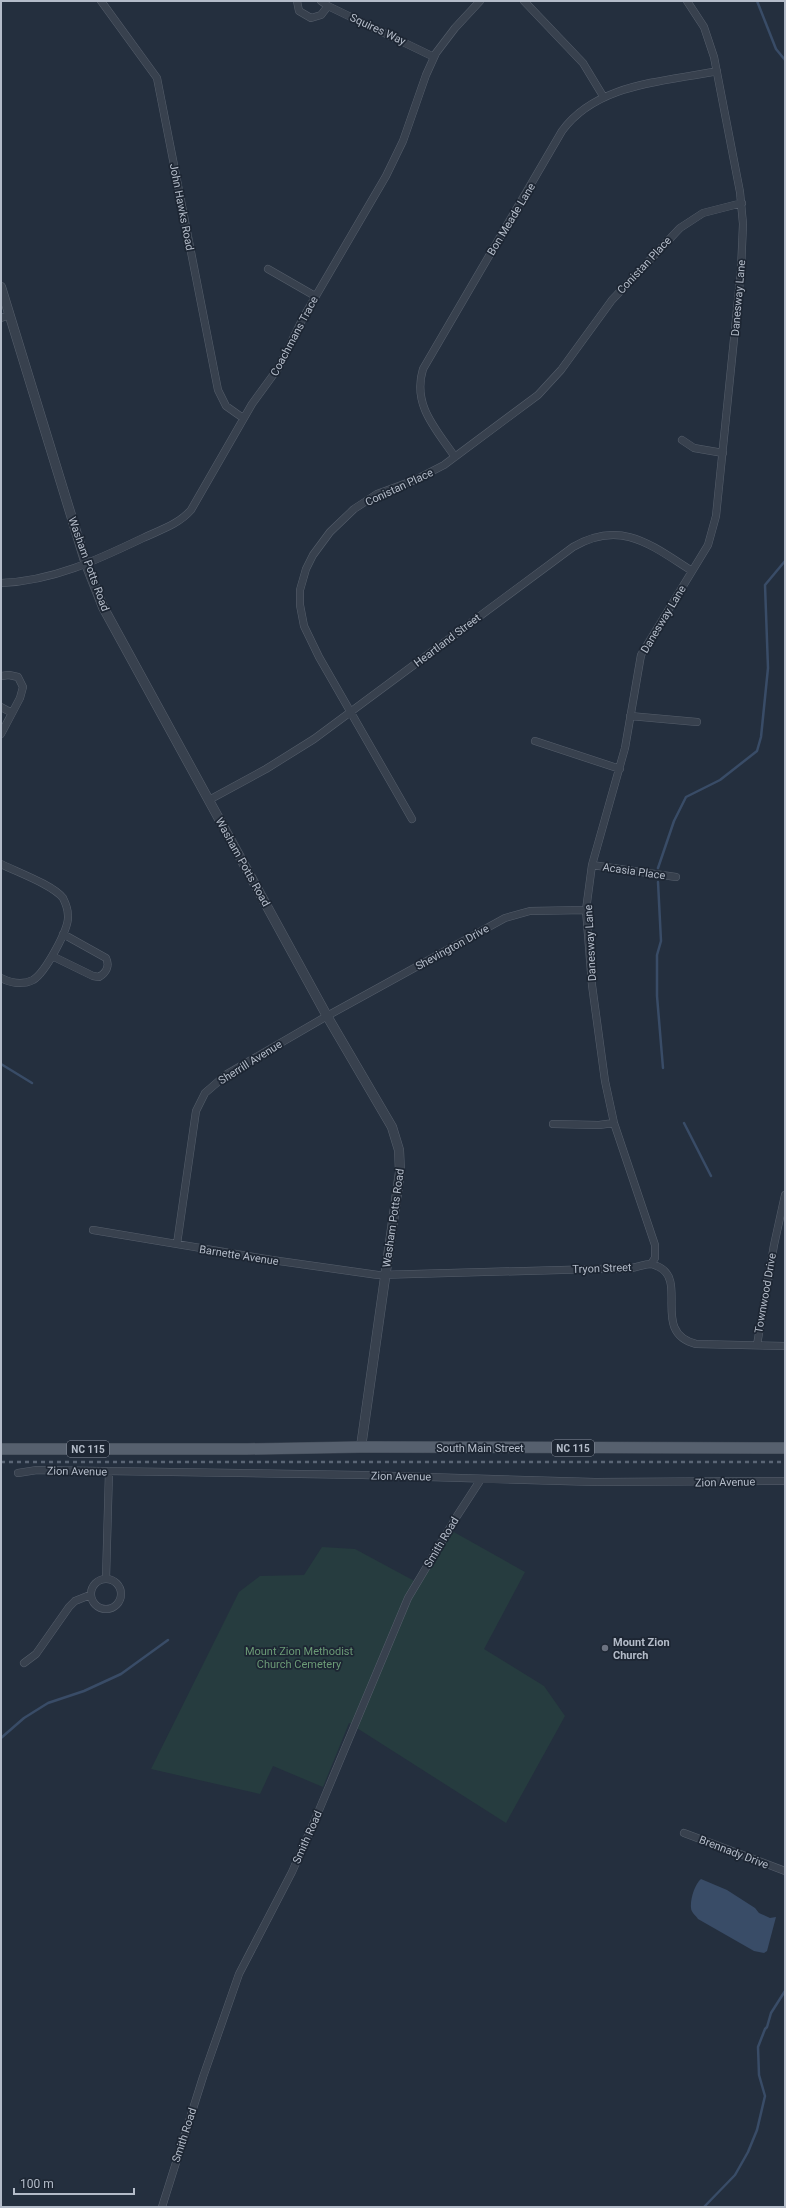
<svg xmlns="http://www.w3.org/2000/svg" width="786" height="2208" viewBox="0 0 786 2208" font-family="Roboto,sans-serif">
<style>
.green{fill:#263c3f}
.water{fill:#394c67}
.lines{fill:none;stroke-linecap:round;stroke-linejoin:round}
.stream{stroke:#394c67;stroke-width:2.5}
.minor-casing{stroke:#565f6c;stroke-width:8}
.tertiary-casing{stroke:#565f6c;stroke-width:10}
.primary-casing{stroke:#414a57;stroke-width:12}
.minor{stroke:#38414e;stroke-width:7}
.tertiary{stroke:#38414e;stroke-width:9}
.primary{stroke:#56606e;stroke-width:11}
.rail{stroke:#5a6575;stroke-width:2.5;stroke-dasharray:4 4;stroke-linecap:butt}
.worship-dot{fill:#6b7280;stroke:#1d2633;stroke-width:1.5}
.labels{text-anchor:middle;stroke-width:3.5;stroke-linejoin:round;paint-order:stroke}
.shield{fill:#1d2633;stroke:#878f9c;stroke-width:1}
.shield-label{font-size:10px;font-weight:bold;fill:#b4bcc9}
.street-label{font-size:11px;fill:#b4bcc9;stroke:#1d2633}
.poi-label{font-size:11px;font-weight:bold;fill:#b4bcc9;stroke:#1d2633;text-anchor:start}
.park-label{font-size:11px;fill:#6b9a76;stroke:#1d2633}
</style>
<rect width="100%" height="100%" fill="#242f3e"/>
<path class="green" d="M452 1531 525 1572 484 1649 544 1686 565 1716 506 1823 349 1723 323 1787 273 1766 260 1794 151 1769 239 1592 260 1576 304 1575 322 1547 355 1549 420 1584Z"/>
<path class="water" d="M701 1879 727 1890 755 1908 759 1913 770 1918 776 1917 767 1951 764 1953 754 1951 698 1919C696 1916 691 1912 691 1908 690 1899 695 1884 701 1879Z"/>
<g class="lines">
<path class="stream" d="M757 1 776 49 785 60
M658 868 674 821 686 797 720 780 757 751 761 737 768 668 765 585 785 561
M658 882 661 941 657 955V996L663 1068
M1 1064 32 1083
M684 1123 711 1176
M1 1738 24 1718 48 1703 84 1691 121 1674 168 1640
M704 2207 735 2175 748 2152 757 2130 765 2096 759 2075 758 2047 765 2029 767 2027 771 2013 785 1991"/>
<g class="minor-casing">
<path id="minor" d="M101 1 157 78 218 390 226 406 243 418
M297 1 299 11 311 18 321 15 328 6
M321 1 328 6 434 57
M524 1 583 63 603 96
M268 269 315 296
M1 318 10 315
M682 440 694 448 723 453
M455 457C436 429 412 405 423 369L562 131C597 83 664 82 717 71
M1 583C53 581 97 560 143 538 160 530 179 524 191 510L252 404 279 367 303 318 386 176 403 141 426 75 436 53 455 28 480 1
M1 676 9 675 18 677 23 687 20 698 1 734
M1 707 12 713
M630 716 697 722
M535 741 620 769
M209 800 266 769 314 739 573 547C621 519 651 545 692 571
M412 819 319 657 304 626 300 605V590L306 569 313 555 330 532 354 509 377 494 415 480 444 465 538 395 561 370 612 300 680 228 703 213 742 203
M1 864C17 872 53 885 63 898 66 904 68 909 68 916 69 929 45 973 33 980 23 985 11 983 1 978
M592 865 676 877
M52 956 93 976 99 977C106 973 110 966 106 958L63 934
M553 1124 599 1125 614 1123
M93 1230 272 1260 378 1275 632 1268C638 1267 645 1264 651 1264 653 1264 657 1266 659 1267 688 1281 651 1333 696 1344L785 1346
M177 1244 196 1111 205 1093 227 1074 327 1016 505 918 530 911 586 910
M651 1264 655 1258V1245L614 1123 605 1081 592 985 586 910 592 865 625 748 641 655 708 545 716 516 741 270 743 224 740 192 714 57 704 27 687 1
M757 1345 774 1245 785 1195
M18 1473 37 1470 362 1475 595 1482 785 1481
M91 1594a15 15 0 1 1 30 0a15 15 0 1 1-30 0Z
M106 1579 109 1471
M24 1663 36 1654 69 1607 75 1601 90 1595
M684 1833 785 1871
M162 2207 203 2077 239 1974 292 1872 317 1815 408 1598 457 1516 481 1479"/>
</g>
<g class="tertiary-casing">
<path id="tertiary" d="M1 287 86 564 103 607 327 1016 392 1127 399 1150 400 1172 361 1447"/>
</g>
<g class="primary-casing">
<path id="primary" d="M1 1449H247L361 1447 785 1448"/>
</g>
<use href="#minor" class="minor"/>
<use href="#tertiary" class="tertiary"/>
<use href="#primary" class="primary"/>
<path class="rail" d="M1 1462H785"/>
</g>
<circle class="worship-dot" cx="605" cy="1648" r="4"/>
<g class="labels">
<g class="shield">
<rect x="552" y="1440" width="42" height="16" rx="3"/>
<rect x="67" y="1441" width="42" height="16" rx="3"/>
</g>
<g class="shield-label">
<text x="573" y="1452">NC 115</text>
<text x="88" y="1453">NC 115</text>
</g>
<g class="street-label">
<text transform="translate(378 29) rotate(25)" y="4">Squires Way</text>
<text transform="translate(182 207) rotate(79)" y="4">John Hawks Road</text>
<text transform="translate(511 219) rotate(-59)" y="4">Bon Meade Lane</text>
<text transform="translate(644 265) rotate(-47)" y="4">Conistan Place</text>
<text transform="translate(738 298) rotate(-85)" y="4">Danesway Lane</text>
<text transform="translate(294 336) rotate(-62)" y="4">Coachmans Trace</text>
<text transform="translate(399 487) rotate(-25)" y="4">Conistan Place</text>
<text transform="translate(89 564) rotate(70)" y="4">Washam Potts Road</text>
<text transform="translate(663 619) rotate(-59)" y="4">Danesway Lane</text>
<text transform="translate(447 640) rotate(-37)" y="4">Heartland Street</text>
<text transform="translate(243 862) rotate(61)" y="4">Washam Potts Road</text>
<text transform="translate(634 871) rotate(8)" y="4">Acasia Place</text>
<text transform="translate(590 943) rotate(-93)" y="4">Danesway Lane</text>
<text transform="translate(452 947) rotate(-29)" y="4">Shevington Drive</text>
<text transform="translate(250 1062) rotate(-32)" y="4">Sherrill Avenue</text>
<text transform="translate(393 1218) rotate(-82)" y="4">Washam Potts Road</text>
<text transform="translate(239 1255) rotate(9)" y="4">Barnette Avenue</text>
<text transform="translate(602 1268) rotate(-2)" y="4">Tryon Street</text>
<text transform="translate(765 1293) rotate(-80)" y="4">Townwood Drive</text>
<text x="480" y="1452">South Main Street</text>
<text transform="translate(77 1471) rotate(1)" y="4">Zion Avenue</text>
<text transform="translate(401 1476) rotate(1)" y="4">Zion Avenue</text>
<text transform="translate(725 1482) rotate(-1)" y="4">Zion Avenue</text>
<text transform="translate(441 1542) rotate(-59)" y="4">Smith Road</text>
<text transform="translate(307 1837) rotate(-66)" y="4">Smith Road</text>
<text transform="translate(734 1852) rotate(21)" y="4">Brennady Drive</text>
<text transform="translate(184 2135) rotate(-72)" y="4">Smith Road</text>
</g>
<g class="poi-label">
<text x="613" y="1646">Mount Zion<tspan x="613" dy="13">Church</tspan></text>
</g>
<g class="park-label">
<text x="299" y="1655">Mount Zion Methodist<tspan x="299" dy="13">Church Cemetery</tspan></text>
</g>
</g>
<rect width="786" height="2208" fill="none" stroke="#b4bcc9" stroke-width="4"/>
<path d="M14 2188v6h120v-6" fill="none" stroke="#b4bcc9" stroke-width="2"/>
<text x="20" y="2188" font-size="12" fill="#b4bcc9" stroke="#1d2633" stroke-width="3" paint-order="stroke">100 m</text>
</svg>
